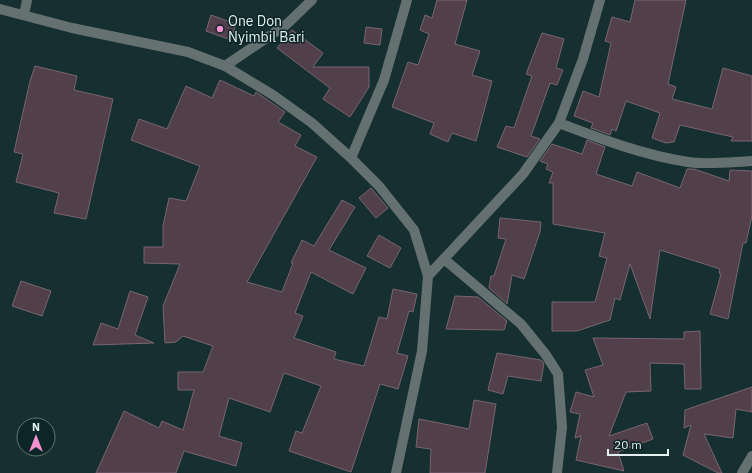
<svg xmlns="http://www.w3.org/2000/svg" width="752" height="473" viewBox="0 0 752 473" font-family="'IBM Plex Sans',sans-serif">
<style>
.building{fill:#513f4a;stroke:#786570}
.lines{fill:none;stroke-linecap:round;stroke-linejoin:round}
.minor{stroke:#657171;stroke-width:10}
.poi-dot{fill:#f590d1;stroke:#0c2526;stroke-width:1.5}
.labels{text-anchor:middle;stroke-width:3;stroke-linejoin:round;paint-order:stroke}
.poi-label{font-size:14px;fill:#e3f1f1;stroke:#0c2526;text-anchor:start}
</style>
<rect width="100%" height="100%" fill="#162f30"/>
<path class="building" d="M437 0H467L455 44 480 51 472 75 492 81 476 141 452 133 448 142 430 134 434 123 392 107 408 62 418 65 429 34 420 30 425 15 432 18Z
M635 0H686L668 84 676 87 672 99 712 109 723 68 752 76V141H731L733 137 680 125 674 142 666 143 652 138 660 113 626 101 616 131 612 129 610 135 591 128 593 123 574 116 583 91 599 97 611 43 605 41 612 17 630 22Z
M211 15 236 24 231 40 206 31Z
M366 27 382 29 380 45 364 43Z
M292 30 323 53 313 67H369V87L350 117 323 99 330 88 277 48Z
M542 33 564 39 556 68 563 70 557 85 550 83 531 136 540 139 527 157 497 147 506 126 514 128 532 76 526 74Z
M35 66 77 76 74 90 113 99 86 219 54 213 59 193 16 182 23 154 14 152 30 81Z
M220 80 254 96 256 92 285 112 278 122 301 135 295 146 317 157 247 282 282 292 293 263H291L302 240 314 246 342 200 355 207 329 250 366 268 353 294 311 272 295 313 303 316 294 338 336 352 334 359 364 366 379 317 387 319 393 289 417 294 413 312 409 311 397 353 408 356 398 389 380 384 351 472 289 451 296 431 302 433 321 386 284 373 270 412 229 398 219 436 242 443 236 466 184 451 176 473H96L124 411 159 428 162 421 183 430 194 390H178V372H203L213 346 183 336 176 342 165 343 163 306 180 264 144 263V247H163V226L169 198 186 201 200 166 131 140 139 119 167 129 186 86 212 98Z
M587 140 605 147 596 174 632 186 637 172 680 188 687 169H694L729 181 730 170 752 171V216L746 243H743L728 319 710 314 721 274 719 273 720 269 660 250 650 319 630 264 620 300 615 298 610 320 577 331H552V302H595L607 258 599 256 605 233 553 224V183H549L553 172 546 169 548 164 540 161 552 144 582 154Z
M371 188 388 208 376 218 359 198Z
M500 218 541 222 540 232 524 279 512 275 507 304 489 288 491 276H494L506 239 498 238Z
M379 235 401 248 390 268 367 256Z
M21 281 51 291 42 316 12 306Z
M130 291 148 297 135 335 154 343 93 345 101 323 118 329Z
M455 296 478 297 507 321 504 330 446 329Z
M700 331 701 389H685L684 364 650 363 651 391 626 392 609 436 647 423 653 439 618 452 624 471 576 460 581 436 575 438 580 414 570 412 576 392 594 397 585 370 603 365 593 338 684 339V332Z
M497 353 541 360 544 363 541 381 508 376 503 394 488 390Z
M752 387V412L736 409 733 438 704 434 722 473H718L683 455 691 425 684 428 685 410Z
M474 400 496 404 485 473H430L431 449 416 447 419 419 469 429Z"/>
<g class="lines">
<path class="minor" d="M0 9 72 28 188 52 225 66 273 95 312 123 351 158 379 186 414 230 428 276 422 351 396 473
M24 15 27 0
M225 66 287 24 312 0
M559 123C601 139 643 155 688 162 708 165 731 162 752 161
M351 158 384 80 407 0
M444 259 521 324 546 355 558 374 562 427 557 473
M428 276 523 174 559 123 583 59 600 0
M742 473 752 456"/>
</g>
<circle class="poi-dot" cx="220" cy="29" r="4"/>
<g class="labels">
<g class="poi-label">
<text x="228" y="26">One Don<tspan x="228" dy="16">Nyimbil Bari</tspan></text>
</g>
</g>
<g transform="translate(36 437)"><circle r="19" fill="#0c2526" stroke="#627777"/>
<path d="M0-3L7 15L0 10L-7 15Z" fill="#f590d1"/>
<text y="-6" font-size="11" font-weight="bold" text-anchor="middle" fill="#e3f1f1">N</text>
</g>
<path d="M608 449v6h60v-6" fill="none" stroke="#e3f1f1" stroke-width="2"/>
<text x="614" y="449" font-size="12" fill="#e3f1f1" stroke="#0c2526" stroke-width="3" paint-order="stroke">20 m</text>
</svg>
